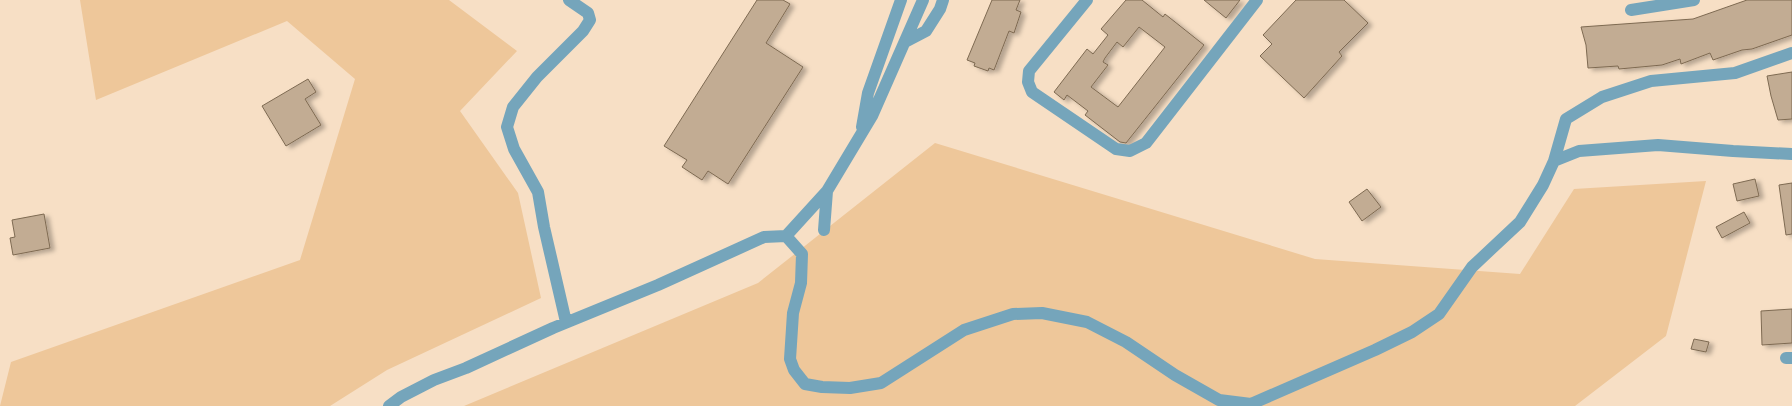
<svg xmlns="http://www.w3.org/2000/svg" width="1792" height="406" viewBox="0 0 1792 406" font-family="'Exo 2',sans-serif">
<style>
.green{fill:#eec79a}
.building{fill:#c2ac93;stroke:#7e6a52;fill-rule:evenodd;filter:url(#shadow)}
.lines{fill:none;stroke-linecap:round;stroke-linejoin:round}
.street{stroke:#75a5bb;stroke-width:12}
</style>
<defs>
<filter id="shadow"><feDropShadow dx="4.5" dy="2.5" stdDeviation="2" flood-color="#0004"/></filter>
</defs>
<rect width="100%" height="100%" fill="#f7dfc5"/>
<path class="green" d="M80 0H449L517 51 460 111 518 193 541 298 387 370 330 406H0L11 362 300 260 355 79 287 21 96 100Z
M935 143 1315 259 1520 274 1574 189 1706 181 1666 336 1575 406H464L758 283Z"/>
<path class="building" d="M757 0H783L790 4 766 43 803 67 728 184 708 171 702 180 682 167 687 160 664 146Z
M992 0H1020L1016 10 1021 12 1014 33 1009 31 994 70 989 68 988 71 974 66 975 63 967 60Z
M1126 0H1142L1163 17 1165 14 1204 45 1126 143 1120 142 1085 115 1088 111 1067 95 1064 100 1054 92 1087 49 1093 54 1108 35 1101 29ZM1139 27 1165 47 1118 107 1091 87 1108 65 1103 62 1105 58 1117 42 1123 47Z
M1204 0H1240L1226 18Z
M1296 0H1344L1368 23 1339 52 1342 56 1304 98 1260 56 1272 44 1263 35Z
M1747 0H1792V35L1752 49 1742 50 1713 60 1710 53 1681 64 1680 59 1662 65 1619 69 1618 66 1588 68 1586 45 1581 27 1693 19Z
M1792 72V119L1778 120 1771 96 1767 76Z
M308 79 316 92 305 99 321 125 286 146 262 106Z
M1755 179 1759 196 1737 201 1733 184Z
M1792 183V234L1786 235 1779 185Z
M1367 189 1381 207 1362 221 1349 202Z
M1744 212 1750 223 1722 238 1716 227Z
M44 214 50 248 13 255 10 238 15 237 12 220Z
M1792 309V343L1762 345 1761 311Z
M1694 339 1709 342 1706 352 1691 349Z"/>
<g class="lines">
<path class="street" d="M1087 0 1029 71 1028 82 1032 92 1116 149 1130 151 1146 143 1257 0
M1631 10 1694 0
M905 42 926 31 940 9 943 0
M862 127 868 93 901 0
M1554 161 1579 151 1658 145 1733 151 1792 154
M824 230 827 191
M786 236 827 191 872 116 923 0
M566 322 544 227 538 192 514 149 507 127 513 107 537 77 583 31 590 20 588 13 569 0
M1786 358H1792
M389 406 401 397 434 380 466 368 553 328 658 285 764 237 786 236 802 254 801 283 793 313 790 359 794 370 805 384 822 387 850 388 881 383 964 330 1013 314 1042 313 1087 322 1126 342 1175 375 1219 400 1251 404 1375 350 1412 332 1439 314 1472 267 1520 222 1543 185 1554 161 1566 119 1602 97 1651 81 1735 73 1792 53"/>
</g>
</svg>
